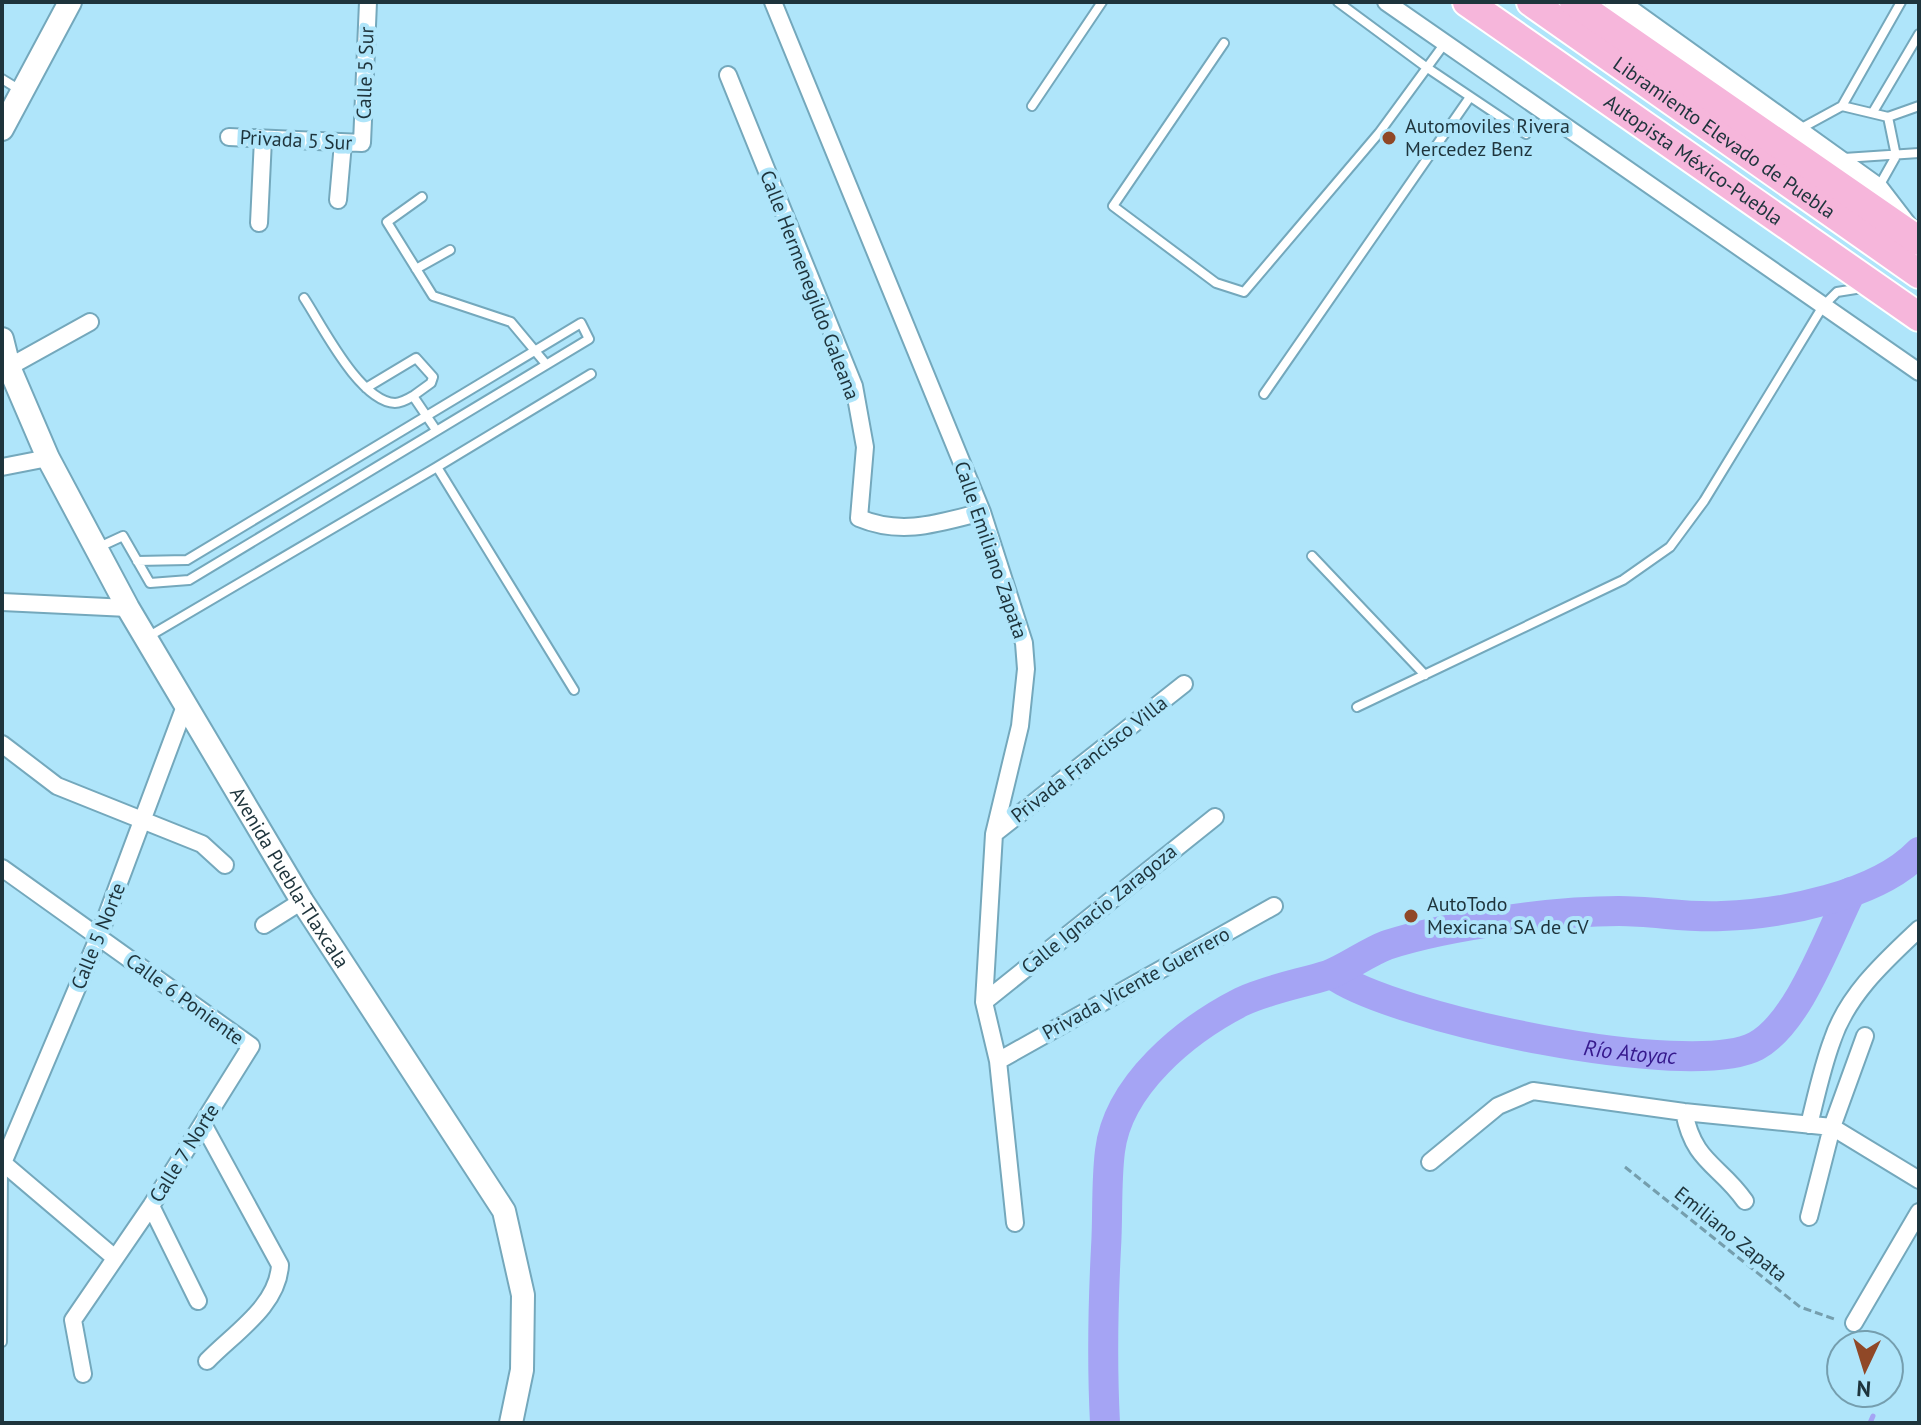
<svg xmlns="http://www.w3.org/2000/svg" width="1921" height="1425" viewBox="0 0 1921 1425" font-family="'PT Sans',sans-serif">
<style>
.lines{fill:none;stroke-linecap:round;stroke-linejoin:round}
.stream{stroke:#a5a4f4;stroke-width:5}
.river{stroke:#a5a4f4;stroke-width:30}
.lane-casing{stroke:#74a8bc;stroke-width:12}
.street-casing{stroke:#74a8bc;stroke-width:20}
.secondary-casing{stroke:#74a8bc;stroke-width:26}
.highway-casing{stroke:#fff;stroke-width:32}
.path{stroke:#759ead;stroke-width:3;stroke-dasharray:8 4;stroke-linecap:butt}
.lane{stroke:#fff;stroke-width:8}
.street{stroke:#fff;stroke-width:16}
.secondary{stroke:#fff;stroke-width:22}
.highway{stroke:#f6b6db;stroke-width:28}
.poi-dot{fill:#904827;stroke:#afe5fa;stroke-width:3}
.labels{text-anchor:middle;stroke-width:8;stroke-linejoin:round;paint-order:stroke}
.street-label{font-size:20px;fill:#1e343c;stroke:#afe5fa}
.poi-label{font-size:20px;fill:#1e343c;stroke:#afe5fa;text-anchor:start}
.water-label{font-size:22px;font-style:italic;fill:#36198d;stroke:#afe5fa}
</style>
<rect width="100%" height="100%" fill="#afe5fa"/>
<g class="lines">
<path class="stream" d="M1870 1423 1873 1416"/>
<g class="river">
<path id="s1" d="M1332 974C1391 1018 1690 1081 1756 1046 1799 1023 1829 935 1851 892"/>
<path d="M1105 1423C1102 1365 1103 1306 1106 1248 1108 1216 1106 1183 1110 1151 1118 1085 1186 1030 1241 1002 1269 989 1299 984 1328 975 1347 968 1366 953 1387 945 1449 925 1554 911 1619 911 1654 911 1687 918 1722 916 1782 914 1877 896 1919 852"/>
</g>
<g class="lane-casing">
<path id="lane" d="M1338 2 1426 67 1526 134
M1224 43 1113 206 1216 283 1244 292 1379 133 1445 43
M2 79 20 90
M1032 106 1102 2
M1842 106 1901 2
M1873 112 1919 34
M1888 117 1919 106
M1798 130 1842 106 1888 117 1896 156 1878 188
M1844 158 1919 153
M422 197 387 222 433 296 511 322 546 364
M416 269 450 250
M304 298C322 325 359 401 395 403 401 403 408 399 413 396L436 430
M366 388 416 358 433 377 431 383 413 396
M1264 394 1470 97
M437 467 591 374
M97 548 123 536 150 583 189 580 589 339 581 323 187 560 137 561
M1312 556 1425 675
M146 638 437 467 574 690
M1357 707 1623 580 1670 547 1704 501 1823 306 1837 292 1862 288
M2 1342 3 1163"/>
</g>
<g class="street-casing">
<path id="street" d="M773 2 982 512 1024 643 1026 669 1020 726 994 834 984 1002 998 1061 1015 1223
M1386 2 1919 372
M728 75 854 386 865 447 859 518C902 536 939 523 982 512
M229 137 362 143 368 2
M338 200 343 143
M259 223 263 139
M9 367 90 322
M2 467 48 458
M2 602 128 608
M2 744 57 786 202 844 225 865
M994 834 1184 684
M2 868 251 1046 151 1206 73 1320 83 1374
M264 925 302 901
M984 1002 1215 817
M998 1061 1274 906
M1684 1112C1694 1163 1719 1164 1745 1201
M203 1124 280 1265C278 1306 234 1333 207 1361
M1809 1125C1816 1097 1822 1068 1832 1041 1847 995 1885 961 1919 929
M2 1162 115 1258
M1430 1162 1498 1106 1533 1091 1684 1112 1832 1127 1919 1180
M3 1163 99 936 185 706
M151 1206 198 1301
M1809 1217 1832 1127 1865 1036
M1854 1323 1919 1212"/>
</g>
<g class="secondary-casing">
<g id="secondary">
<path d="M1616 2 1877 189 1910 232"/>
<path d="M2 129 70 2"/>
<path id="s2" d="M2 339 9 367 48 458 128 608 302 901 504 1211 523 1295 522 1370 511 1423"/>
</g>
</g>
<g class="highway-casing">
<g id="highway">
<path id="s3" d="M1467 2 1919 317"/>
<path id="s4" d="M1531 2 1919 274"/>
<path d="M1574 2 1919 241"/>
</g>
</g>
<path class="path" d="M1625 1167 1800 1307 1837 1320"/>
<use href="#lane" class="lane"/>
<use href="#street" class="street"/>
<use href="#secondary" class="secondary"/>
<use href="#highway" class="highway"/>
</g>
<g class="poi-dot">
<circle cx="1389" cy="138" r="8"/>
<circle cx="1411" cy="916" r="8"/>
</g>
<g class="labels">
<g class="street-label">
<text transform="translate(365 73) rotate(-88)" y="7">Calle 5 Sur</text>
<text dy="7" stroke="none"><textPath href="#s4" startOffset="236">Libramiento Elevado de Puebla</textPath></text>
<text transform="translate(296 140) rotate(3)" y="7">Privada 5 Sur</text>
<text dy="7" stroke="none"><textPath href="#s3" startOffset="276">Autopista México-Puebla</textPath></text>
<text transform="translate(810 285) rotate(69)" y="7">Calle Hermenegildo Galeana</text>
<text transform="translate(991 550) rotate(71)" y="7">Calle Emiliano Zapata</text>
<text transform="translate(1089 759) rotate(-38)" y="7">Privada Francisco Villa</text>
<text dy="7" stroke="none"><textPath href="#s2" startOffset="612">Avenida Puebla-Tlaxcala</textPath></text>
<text transform="translate(1099 909) rotate(-39)" y="7">Calle Ignacio Zaragoza</text>
<text transform="translate(98 936) rotate(-68)" y="7">Calle 5 Norte</text>
<text transform="translate(1136 983) rotate(-29)" y="7">Privada Vicente Guerrero</text>
<text transform="translate(185 999) rotate(36)" y="7">Calle 6 Poniente</text>
<text transform="translate(184 1153) rotate(-58)" y="7">Calle 7 Norte</text>
<text transform="translate(1731 1234) rotate(39)" y="7">Emiliano Zapata</text>
</g>
<g class="poi-label">
<text x="1405" y="133">Automoviles Rivera<tspan x="1405" dy="23">Mercedez Benz</tspan></text>
<text x="1427" y="911">AutoTodo<tspan x="1427" dy="23">Mexicana SA de CV</tspan></text>
</g>
<g class="water-label">
<text dy="8" stroke="none"><textPath href="#s1" startOffset="310">Río Atoyac</textPath></text>
</g>
</g>
<rect width="1921" height="1425" fill="none" stroke="#1e343c" stroke-width="8"/>
<g transform="translate(1865 1369) rotate(184)"><circle r="38" fill="#afe5fa" stroke="#759eae" stroke-width="2"/>
<path d="M0-6L14 30L0 20L-14 30Z" fill="#904827"/>
<text y="-12" font-size="22" font-weight="bold" text-anchor="middle" fill="#1e343c">N</text>
</g>
</svg>
